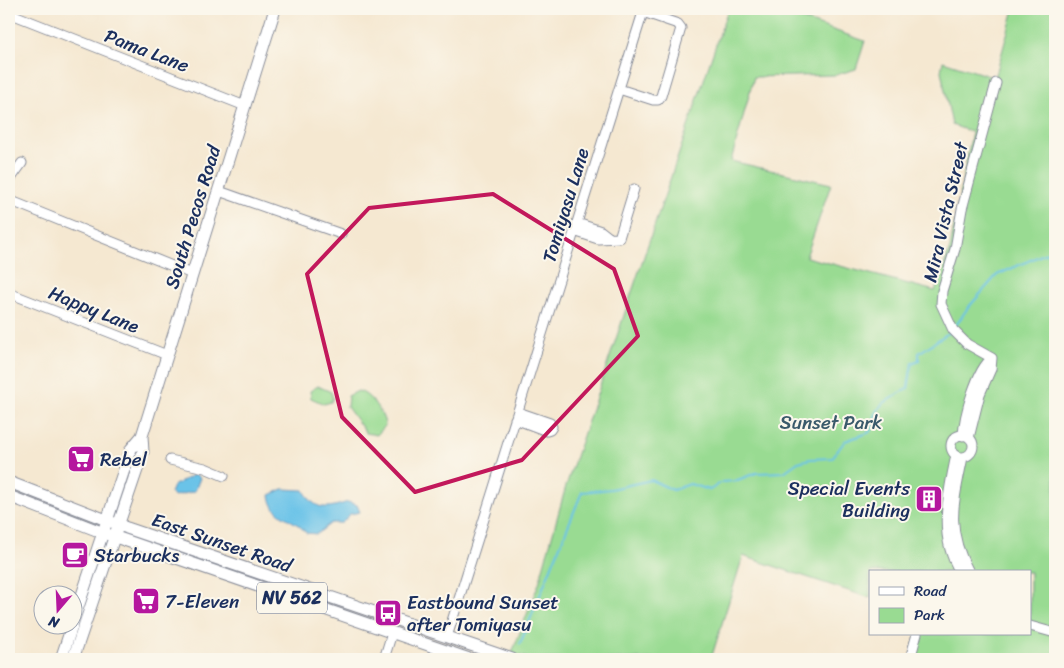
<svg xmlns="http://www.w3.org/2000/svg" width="1064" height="668" viewBox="0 0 1064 668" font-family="Sriracha,sans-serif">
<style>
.green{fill:#99db92;stroke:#5a8578}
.water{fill:#6bc3e8;stroke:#4379a3}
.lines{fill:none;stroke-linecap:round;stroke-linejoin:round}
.stream{stroke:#6bc3e8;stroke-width:2}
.minor-casing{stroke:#888c98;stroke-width:11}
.major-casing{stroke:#888c98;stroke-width:13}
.minor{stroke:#fff;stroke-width:9}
.major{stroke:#fff;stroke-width:11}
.marked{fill:none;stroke:#c2185b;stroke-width:4;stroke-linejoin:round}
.labels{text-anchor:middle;stroke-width:4;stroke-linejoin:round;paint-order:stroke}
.shield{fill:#fbf7ec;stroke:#5e6b89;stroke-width:1}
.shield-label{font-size:18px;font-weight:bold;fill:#1b2f5e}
.street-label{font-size:19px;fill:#1b2f5e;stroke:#fbf7ec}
.park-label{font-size:19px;fill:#3a5a6b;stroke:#fbf7ec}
.poi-label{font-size:19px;fill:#1b2f5e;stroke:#fbf7ec;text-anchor:start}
</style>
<rect width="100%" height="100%" fill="#fbf7ec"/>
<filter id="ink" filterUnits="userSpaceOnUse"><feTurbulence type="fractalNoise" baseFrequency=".02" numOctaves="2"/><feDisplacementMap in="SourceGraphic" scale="10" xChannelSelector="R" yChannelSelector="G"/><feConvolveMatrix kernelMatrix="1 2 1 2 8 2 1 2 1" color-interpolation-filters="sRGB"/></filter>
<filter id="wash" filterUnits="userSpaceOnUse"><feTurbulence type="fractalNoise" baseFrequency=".0096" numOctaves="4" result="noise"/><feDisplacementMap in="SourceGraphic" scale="20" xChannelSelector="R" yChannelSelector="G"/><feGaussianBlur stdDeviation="1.12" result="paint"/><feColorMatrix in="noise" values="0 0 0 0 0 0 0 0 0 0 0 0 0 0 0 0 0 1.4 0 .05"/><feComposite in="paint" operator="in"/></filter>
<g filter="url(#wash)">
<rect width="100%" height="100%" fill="#f5e8d1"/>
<path class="green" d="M728 9H773L865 41 856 69 836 75 754 77 731 161 831 184 806 257 935 291 950 248 972 132 952 125 941 71 943 61 995 78 1014 9H1055V659H910L917 634H1030V572H870V598L743 556 711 659H530L512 653 539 583 566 486Z
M318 386 331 392 333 398 331 402 324 404 311 398 310 391Z
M358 391C370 393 385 415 385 426L377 435 366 433 347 407 348 396Z"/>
<path class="water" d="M195 474 200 478 195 491 175 496 170 493 173 486Z
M283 489 304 490C315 512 327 509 348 502L357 505 360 512 350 514 342 523H331L317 534 306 533C294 516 273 520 270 495Z"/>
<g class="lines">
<path class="stream" d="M954 328 967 309 997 275 1055 249
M520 644 582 492 611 489 651 480 673 490 690 484 710 490 722 482 735 481 756 473 784 472 798 462 810 459 832 458 845 441 868 433 872 429 876 413 882 404 908 388 912 363 919 360V353L951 331"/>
</g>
</g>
<g filter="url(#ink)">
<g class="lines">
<g class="minor-casing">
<path id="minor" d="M9 13 245 106
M619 89 653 100H658L661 96 681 28 678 24 643 12
M9 181 22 163
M219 191 341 234
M9 200 192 274
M577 223 601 231 610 238
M574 231 598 239 619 238 634 189
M9 293 167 355
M992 358 967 344 953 330 941 304 942 291 955 249 962 209 996 83
M515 419 547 431 550 430 552 427 550 423 518 412
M951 446a11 11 0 1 1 22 0a11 11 0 1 1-22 0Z
M963 436C964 416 976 370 992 358
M969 438 980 394 991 369 992 358
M956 455C948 495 937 535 960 572
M963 457C954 502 945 529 969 572
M170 460 205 468 224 476
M1030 626 1055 633
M447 637 644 9
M384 659 392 633
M910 659 917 634"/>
</g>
<g class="major-casing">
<path id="major" d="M9 482 127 528 512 659
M9 496 104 533 469 659
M72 625 131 449 142 436
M61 659 72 626
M73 659 143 452 142 436 275 9"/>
</g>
<use href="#minor" class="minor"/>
<use href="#major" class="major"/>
</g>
</g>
<path class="marked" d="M493 194 614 269 638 336 522 460 415 492 342 417 307 274 369 208Z"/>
<defs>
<g id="supermarket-square" transform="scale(1.4375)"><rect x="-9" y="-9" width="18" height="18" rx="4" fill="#b5179e" stroke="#fbf7ec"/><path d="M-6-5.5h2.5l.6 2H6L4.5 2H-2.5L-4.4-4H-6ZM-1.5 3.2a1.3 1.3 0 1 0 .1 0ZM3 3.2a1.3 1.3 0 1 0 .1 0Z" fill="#fff"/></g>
<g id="building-square" transform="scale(1.4375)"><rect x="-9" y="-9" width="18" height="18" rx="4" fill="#b5179e" stroke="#fbf7ec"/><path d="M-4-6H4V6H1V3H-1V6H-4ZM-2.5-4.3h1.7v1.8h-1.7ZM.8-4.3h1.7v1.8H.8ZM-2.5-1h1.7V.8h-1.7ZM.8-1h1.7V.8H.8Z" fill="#fff"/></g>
<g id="cafe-square" transform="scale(1.4375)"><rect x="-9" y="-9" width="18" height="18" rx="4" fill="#b5179e" stroke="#fbf7ec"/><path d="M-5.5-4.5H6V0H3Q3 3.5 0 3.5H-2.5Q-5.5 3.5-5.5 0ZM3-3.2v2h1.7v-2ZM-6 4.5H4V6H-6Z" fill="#fff"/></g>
<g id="bus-square" transform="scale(1.4375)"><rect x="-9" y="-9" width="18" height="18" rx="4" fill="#b5179e" stroke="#fbf7ec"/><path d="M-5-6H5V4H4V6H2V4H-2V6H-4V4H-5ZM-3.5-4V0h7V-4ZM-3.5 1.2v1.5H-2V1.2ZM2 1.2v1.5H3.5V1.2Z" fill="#fff"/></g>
</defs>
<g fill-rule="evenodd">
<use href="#supermarket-square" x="81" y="459"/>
<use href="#building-square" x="929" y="499"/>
<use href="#cafe-square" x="75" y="555"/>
<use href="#supermarket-square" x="146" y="601"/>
<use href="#bus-square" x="388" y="613"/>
</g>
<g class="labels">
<rect class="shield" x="257" y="582.5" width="70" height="31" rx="4"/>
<g class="shield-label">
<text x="292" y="604">NV 562</text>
</g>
<g class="street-label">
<text transform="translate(147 50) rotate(21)" y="7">Pama Lane</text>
<text transform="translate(565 205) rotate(-73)" y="7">Tomiyasu Lane</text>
<text transform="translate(945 212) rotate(-77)" y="7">Mira Vista Street</text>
<text transform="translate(192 217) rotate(-73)" y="7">South Pecos Road</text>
<text transform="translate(94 309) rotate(22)" y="7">Happy Lane</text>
<text transform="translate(222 542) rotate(19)" y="7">East Sunset Road</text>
</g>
<g class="park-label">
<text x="831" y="429">Sunset Park</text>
</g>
<g class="poi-label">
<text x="100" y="466">Rebel</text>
<text x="910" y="495" text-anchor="end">Special Events<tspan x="910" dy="22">Building</tspan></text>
<text x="94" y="562">Starbucks</text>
<text x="165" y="608">7-Eleven</text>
<text x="407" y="609">Eastbound Sunset<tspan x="407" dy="22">after Tomiyasu</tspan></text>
</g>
</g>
<rect width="1064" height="668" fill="none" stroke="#fbf7ec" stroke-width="30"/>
<rect x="869" y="570" width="162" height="65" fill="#fbf7ec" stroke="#a1a7b3"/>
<rect x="879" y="587" width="25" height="8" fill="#ffffff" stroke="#a1a7b3"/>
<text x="914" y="596" font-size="15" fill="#1b2f5e">Road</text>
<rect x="879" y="608" width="25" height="15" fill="#99db92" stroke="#a1a7b3"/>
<text x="914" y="620" font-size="15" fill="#1b2f5e">Park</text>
<g transform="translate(58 610) rotate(199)"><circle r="24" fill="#fbf7ec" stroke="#a1a7b3"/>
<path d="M0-4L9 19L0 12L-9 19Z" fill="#b5179e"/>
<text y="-8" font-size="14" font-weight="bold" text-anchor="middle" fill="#1b2f5e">N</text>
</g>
</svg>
